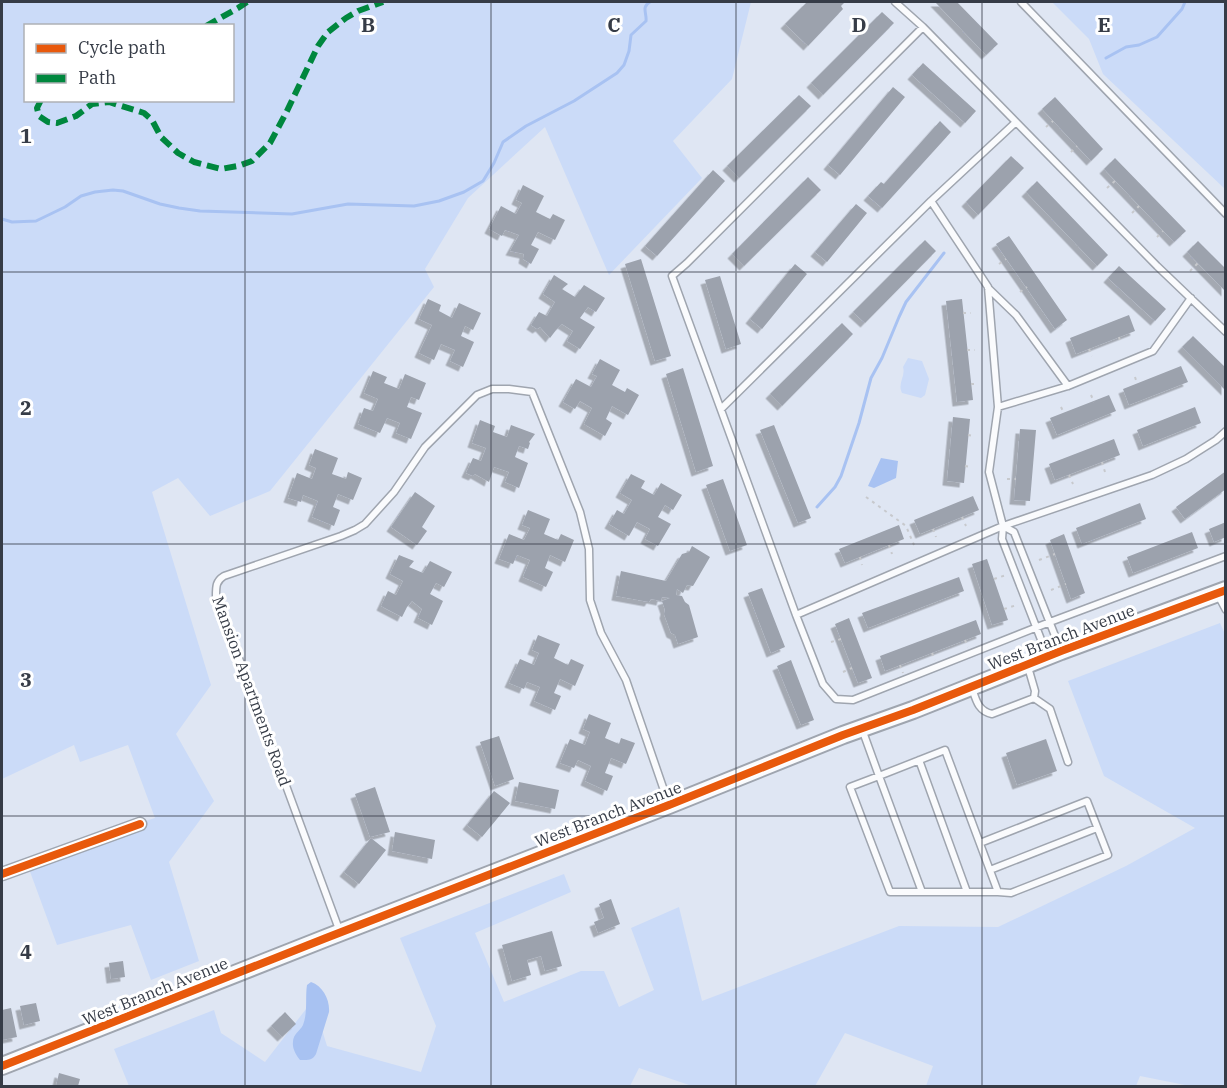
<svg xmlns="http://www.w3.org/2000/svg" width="1227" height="1088" viewBox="0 0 1227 1088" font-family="'IBM Plex Serif',serif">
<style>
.green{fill:#cbdbf8;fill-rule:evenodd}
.water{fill:#a8c2f2}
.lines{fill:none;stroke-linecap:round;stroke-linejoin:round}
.stream{stroke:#a8c2f2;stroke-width:3}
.building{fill:#9ca2ad;filter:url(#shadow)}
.lane-casing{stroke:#9fa5af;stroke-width:9}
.street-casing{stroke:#9fa5af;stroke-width:15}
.secondary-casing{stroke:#9fa5af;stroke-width:20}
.path{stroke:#c7c9cd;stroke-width:2;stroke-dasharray:3 4.5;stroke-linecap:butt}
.lane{stroke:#fafbfd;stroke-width:6}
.street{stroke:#fafbfd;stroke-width:12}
.secondary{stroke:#fafbfd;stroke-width:16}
.quiet{stroke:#00873e;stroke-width:6;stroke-dasharray:12 6;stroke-linecap:butt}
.cycleway-casing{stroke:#fff;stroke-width:11}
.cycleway{stroke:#e8590c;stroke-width:8}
.grid{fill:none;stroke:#363c47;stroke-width:1.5;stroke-opacity:0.55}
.labels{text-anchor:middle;stroke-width:6;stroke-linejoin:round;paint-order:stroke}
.street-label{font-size:16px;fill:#363c47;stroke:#fff}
.grid-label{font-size:20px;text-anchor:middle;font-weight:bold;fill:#363c47;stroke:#fff;stroke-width:6;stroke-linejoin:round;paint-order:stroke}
</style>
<defs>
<filter id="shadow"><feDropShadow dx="-4.5" dy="4.5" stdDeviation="0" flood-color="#0004"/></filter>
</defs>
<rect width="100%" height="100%" fill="#dfe6f3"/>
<path class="green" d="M2 2H751L732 79 673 141 702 178 609 275 545 127 468 198 425 269 434 287 270 491 210 516 178 478 152 492 211 685 176 734 214 801 169 862 199 961 151 980 131 925 57 945 25 858 155 818 128 745 80 762 74 745 2 779ZM26 26H232V100H26Z
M1052 2H1225V189L1103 74 1089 39Z
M908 358 922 361 929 379 925 395 921 398 902 393C897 383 906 376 903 367Z
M1220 623 1225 634V1086H1190L1140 1076 1136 1086H926L933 1066 845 1033 815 1086H692L639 1068 630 1086H129L114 1049 214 1010 221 1033 265 1062 313 1000 327 1046 421 1072 436 1026 400 938 564 874 571 892 475 933 504 1002 581 971H604L619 1007 654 990 631 928 679 907 702 1001 899 926 998 927 1126 866 1195 828 1104 776 1068 681Z"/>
<path class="water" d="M881 458 898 461 896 478 874 488 868 486Z
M311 982C323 986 330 1000 329 1012L316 1054C312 1061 308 1060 300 1060 296 1055 292 1048 293 1042 293 1034 300 1031 303 1025 308 1012 305 998 307 985Z"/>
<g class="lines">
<path class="stream" d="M1106 58 1126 47 1139 45 1157 37 1182 9 1185 2
M2 219 12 222 36 221 65 207 81 196 95 192 113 190 123 191 160 204 179 208 200 211 292 214 348 204 414 206 439 201 464 192 483 181 494 163 503 142 526 126 574 101 617 73 624 65 629 51 631 35 646 21C647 13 641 7 650 2
M817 507 835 487 841 476 859 423 871 378 882 358 899 317 906 302 944 253"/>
</g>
<path class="building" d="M807 2H845L841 6 843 9 808 46 785 24Z
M935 2H957L998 44 986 55Z
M882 12 894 23 823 95 811 83Z
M923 63 976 111 965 123 912 75Z
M893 87 905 97 840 175 828 165Z
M799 95 811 106 739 178 727 166Z
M1055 97 1103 149 1091 161 1042 109Z
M940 121 951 132 882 208 868 196 881 182 884 184Z
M1011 156 1024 168 978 215 966 202Z
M1115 158 1186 231 1174 242 1104 169Z
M713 170 725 181 657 256 645 246Z
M808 177 821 190 744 266 732 254Z
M1037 181 1108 255 1097 266 1026 192Z
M523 185 544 196 536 212 550 219 553 214 565 220 555 240 538 232 531 245 539 249 531 264 523 259 524 254 510 251 519 235 505 230 502 236 489 229 501 206 516 214 522 203 516 200Z
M856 204 867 213 827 262 815 252Z
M1009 236 1067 320 1055 329 996 244Z
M925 240 936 251 865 323 853 312Z
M1198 241 1226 269V292L1187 252Z
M641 259 671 356 655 361 625 264Z
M795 264 807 274 762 329 750 319Z
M1119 266 1166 309 1155 321 1108 278Z
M554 275 568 284 562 289 575 297 584 285 605 298 596 312 588 307 580 318 595 327 580 349 567 341 573 331 562 324 556 330 550 338 540 327 537 329 531 325 539 312 547 316 555 302 543 294Z
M720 276 741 344 726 349 705 280Z
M428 299 441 305 439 311 452 318 459 303 481 313 473 330 465 326 461 336 474 342 463 367 450 361 455 350 441 344 434 360 419 353 432 325 419 319Z
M962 299 973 400 957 402 946 301Z
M1129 315 1135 331 1076 354 1070 338Z
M842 323 853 334 782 406 770 394Z
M1193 336 1226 368V391L1182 347Z
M600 359 620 370 612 385 625 392 627 388 639 395 628 415 612 406 606 419 612 423 605 436 584 424 592 408 580 401 575 409 563 402 576 379 591 387 597 376 592 374Z
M1181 366 1188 382 1129 405 1123 389Z
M683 368 713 466 696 472 666 374Z
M373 371 387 377 384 383 399 389 405 374 426 383 419 400 411 397 407 407 422 413 411 439 396 433 400 423 387 418 380 433 358 424 364 408 373 411 378 399 364 393Z
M1109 395 1116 411 1057 435 1050 418Z
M1195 407 1201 423 1143 446 1137 430Z
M953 417 970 419 964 483 947 481Z
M480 420 495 426 493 432 507 437 511 425 535 434 529 442 530 443 528 449 519 446 515 457 528 463 519 488 505 482 509 472 494 467 489 482 475 474 473 476 466 473 473 458 481 461 486 448 472 443Z
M774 425 811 518 798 523 760 430Z
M1020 429 1036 430 1030 501 1014 500Z
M1114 439 1120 455 1055 480 1049 464Z
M315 449 338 458 332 474 346 479 348 472 362 478 353 500 338 494 333 507 340 510 334 526 312 517 318 501 303 495 301 502 288 498 297 473 312 479 316 468 309 465Z
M1226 471V489L1185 519 1176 507Z
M631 474 645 481 641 488 654 495 661 483 682 495 673 510 665 505 658 517 671 524 658 546 645 539 650 529 637 522 629 536 609 524 617 510 624 514 632 500 620 493Z
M723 479 747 545 730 551 706 485Z
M415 492 435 506 422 527 427 531 417 545 391 527Z
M973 496 979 510 920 534 914 520Z
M1140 503 1146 519 1082 544 1076 528Z
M528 510 550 519 544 534 558 540 561 534 574 540 565 562 550 555 545 568 553 572 546 587 523 577 530 560 517 555 513 564 499 559 509 534 524 540 530 528 522 525Z
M1226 522V537L1214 542 1209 529Z
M899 525 904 539 845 563 839 549Z
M1192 532 1198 548 1133 573 1127 557Z
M1064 534 1085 593 1071 599 1050 540Z
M692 546 710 557 693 586 687 585 683 593 677 589 676 595 682 596 685 602 689 605 698 637 678 644 675 635 671 633 664 614 665 610 662 601 670 598 662 597 661 601 651 599 649 602 616 596 621 571 666 581 682 554 689 552Z
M399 555 414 561 409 567 423 573 430 561 452 572 444 587 436 583 430 594 443 601 432 625 418 618 422 609 412 601 407 607 402 617 381 606 388 591 396 595 403 581 390 574Z
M987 559 1008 620 992 625 972 564Z
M959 577 964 591 868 628 862 613Z
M762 588 785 647 771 653 748 593Z
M849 618 872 678 858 683 835 624Z
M976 620 981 634 885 671 880 656Z
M538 635 560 644 554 658 568 665 571 659 584 665 575 686 560 679 554 693 561 696 555 710 534 701 540 687 527 682 524 689 509 683 520 659 534 665 539 653 532 650Z
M791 660 814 720 801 725 777 666Z
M589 714 611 723 605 738 619 744 621 738 635 743 626 764 611 758 605 773 613 776 607 791 585 781 591 766 578 760 574 768 560 763 570 739 585 745 590 732 583 729Z
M499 736 514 779 495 786 480 742Z
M1046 739 1057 771 1017 785 1006 753Z
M519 782 559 790 555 809 515 801Z
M375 787 390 832 370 837 355 794Z
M494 791 510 803 482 837 467 825Z
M395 832 435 840 432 859 392 851Z
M371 838 386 850 359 884 344 872Z
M611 899 620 924 598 933 594 922 604 918 599 904Z
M552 931 562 966 545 971 541 956 527 960 531 975 512 981 502 945Z
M123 961 125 977 111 979 109 963Z
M36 1003 40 1021 24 1025 20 1006Z
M11 1008 17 1037 2 1040V1010Z
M285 1012 296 1024 282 1037 271 1026Z
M59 1073 80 1079 78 1086H56Z"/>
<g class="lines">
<g class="lane-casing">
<path id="lane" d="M895 2 923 27 1157 266 1226 332
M1021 2 1226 214
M923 27 687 263 672 276 796 615 823 684 836 699 853 700 1050 622 1226 556
M931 201 988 287 998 407 989 472 1003 526 1002 539 1047 655
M988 288 1016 315 1068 386
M998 407 1068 386 1153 351 1191 298
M721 409 931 201 1016 122
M1003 526 1014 532 1061 651
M1218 595 1226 610
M796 615 1003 526 1152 475 1186 459 1216 440 1226 431
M972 688C976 700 978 711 992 714L1034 698 1035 691 1028 667
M1034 698 1050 709 1068 762
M862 729 879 776 945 750 998 892H890L850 787 879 776 922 892
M919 760 967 892
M980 843 1087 801 1108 855 1011 893 998 892
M990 870 1097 828
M340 932 216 596C216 586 216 581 224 576L341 536 355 530 365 524 394 492 425 447 477 395 492 389H509L532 392 580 512 589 549 590 600 601 633 626 680 668 802"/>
</g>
<g class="street-casing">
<path id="street" d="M2 874 140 824"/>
</g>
<g class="secondary-casing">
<path id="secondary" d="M2 1066 326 938 669 805 843 735 913 710 1061 651 1226 590"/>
</g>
<path class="path" d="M1046 127 1053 121
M1071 152 1077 146
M1107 188 1115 181
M1132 213 1139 206
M1157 237 1163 231
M999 264 1006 259
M1190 271 1198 263
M1020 292 1027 287
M963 313H971
M1119 337 1121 344
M1089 349 1092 356
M967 350H975
M1135 377 1137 383
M971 384H978
M1091 395 1094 402
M1061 407 1064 413
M968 435 974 436
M1102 462 1105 472
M965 466 972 467
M1069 475 1073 484
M1007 479H1016
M866 497 906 526 914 545
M962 517 966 526
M933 529 936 537
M889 545 892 554
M860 557 862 565
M1039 560 1055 554
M994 579 1006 575
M1051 590 1066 584
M1004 609 1017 605
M965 640 968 647
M831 642 841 639
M932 653 935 660
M900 665 903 673
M843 672 852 668"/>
<use href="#lane" class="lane"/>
<use href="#street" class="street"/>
<use href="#secondary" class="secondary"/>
<path class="quiet" d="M206 26 238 8 247 2
M41 100 37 108 39 116 48 122 57 123 76 116 92 104 109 102 144 113 152 120 161 137 178 153 194 162 221 169 238 166 252 161 270 143 286 113 318 46 328 32 346 18 358 11 383 2"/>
<g class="cycleway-casing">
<path id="cycleway" d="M2 874 140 824
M2 1066 326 938 669 805 843 735 913 710 1061 651 1226 590"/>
</g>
<use href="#cycleway" class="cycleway"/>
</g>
<path class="grid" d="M245 2V1086M491 2V1086M736 2V1086M982 2V1086M2 272H1226M2 544H1226M2 816H1226"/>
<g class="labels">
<g class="street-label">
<text transform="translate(1061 637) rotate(-21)" y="6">West Branch Avenue</text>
<text transform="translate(252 691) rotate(70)" y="6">Mansion Apartments Road</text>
<text transform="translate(608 814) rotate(-21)" y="6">West Branch Avenue</text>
<text transform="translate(155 991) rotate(-22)" y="6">West Branch Avenue</text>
</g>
</g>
<g class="grid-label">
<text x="368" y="32">B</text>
<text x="614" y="32">C</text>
<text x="859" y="32">D</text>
<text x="1104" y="32">E</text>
<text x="26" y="143">1</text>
<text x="26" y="415">2</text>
<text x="26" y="687">3</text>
<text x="26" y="959">4</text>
</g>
<rect width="1227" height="1088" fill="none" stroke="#363c47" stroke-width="6"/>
<rect x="24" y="24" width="210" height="78" fill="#ffffff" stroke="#afb1b5" stroke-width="1.5"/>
<rect x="36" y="44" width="30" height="9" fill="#e8590c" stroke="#afb1b5" stroke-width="1.5"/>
<text x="78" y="54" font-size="18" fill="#363c47">Cycle path</text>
<rect x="36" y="74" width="30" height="9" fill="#00873e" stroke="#afb1b5" stroke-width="1.5"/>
<text x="78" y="84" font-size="18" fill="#363c47">Path</text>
</svg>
